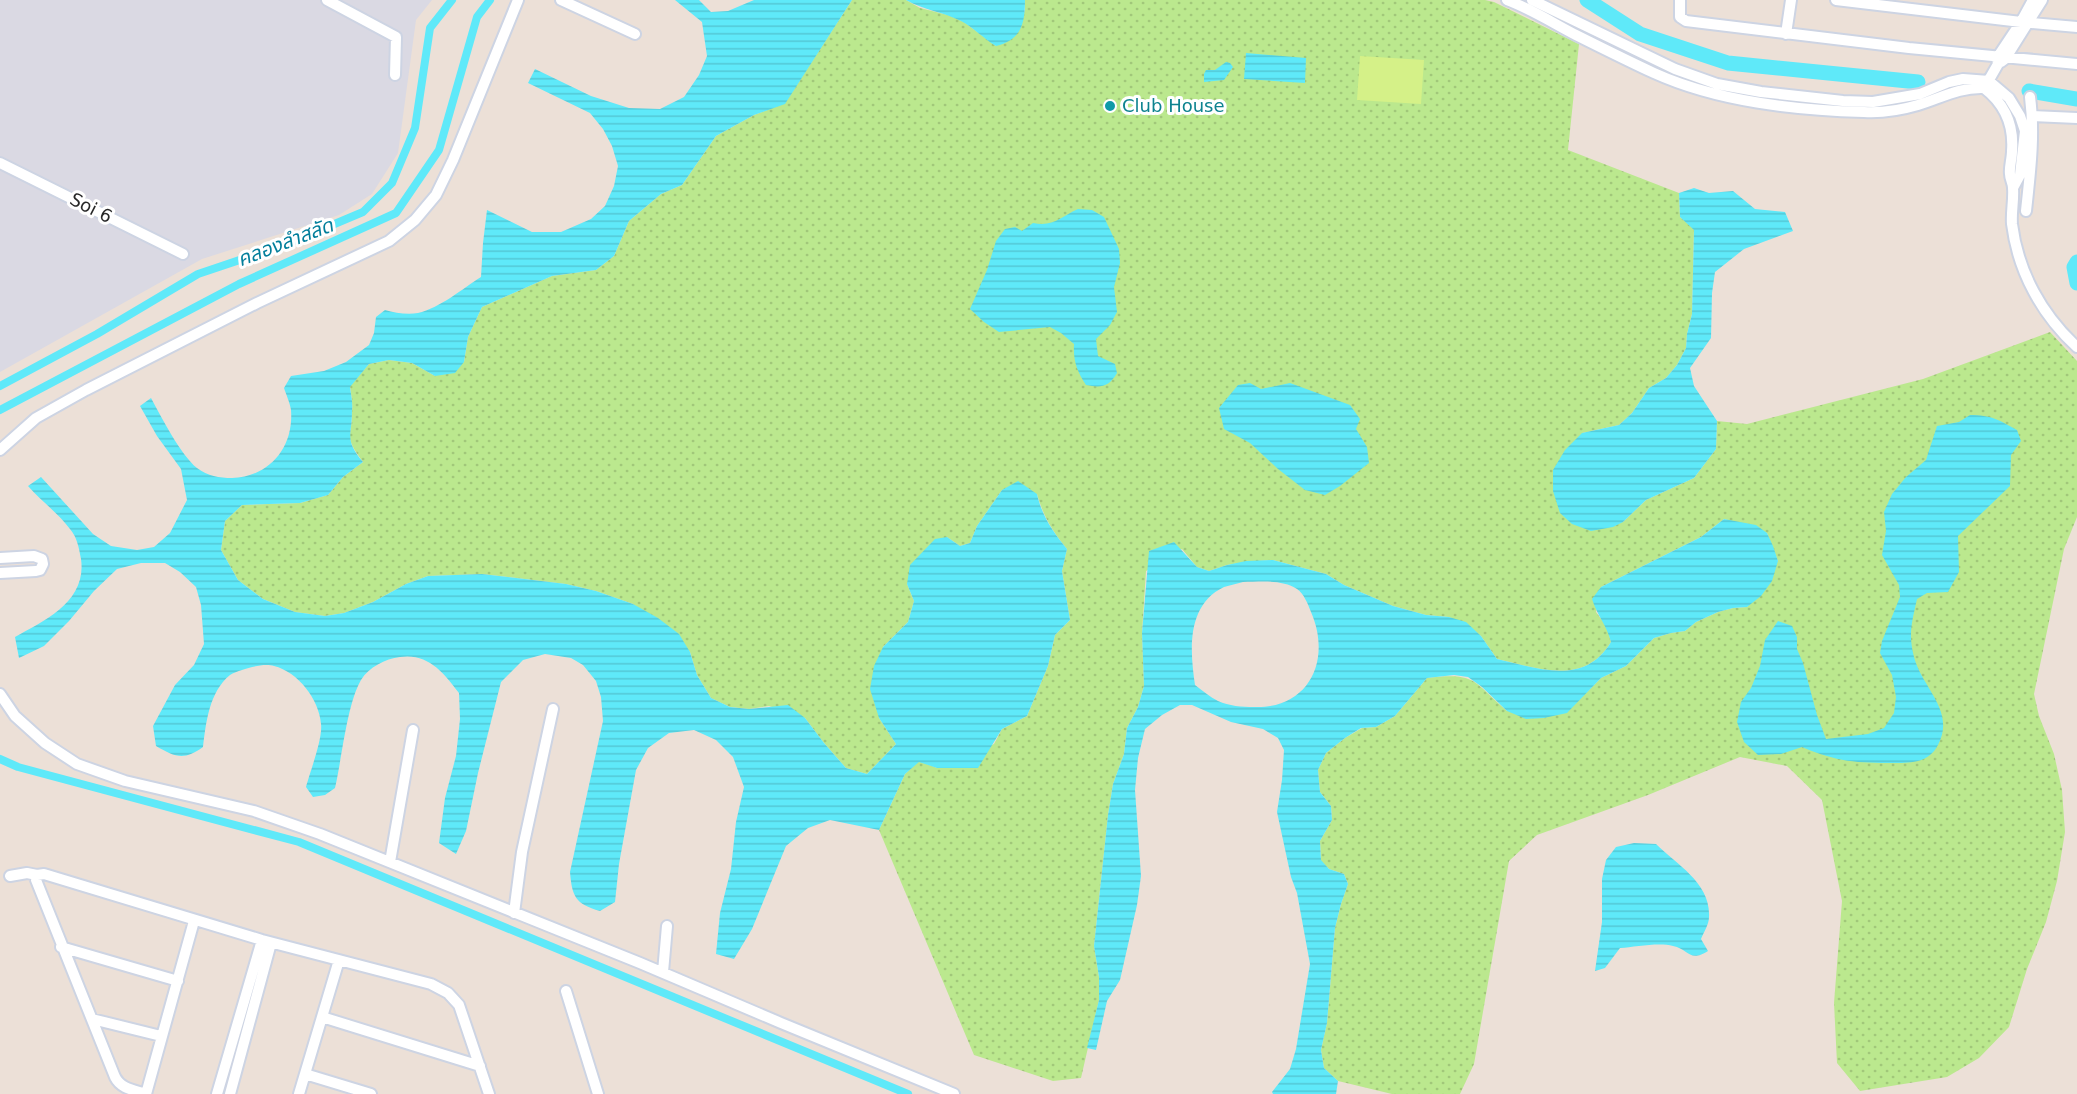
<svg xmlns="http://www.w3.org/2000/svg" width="2077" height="1094" viewBox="0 0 2077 1094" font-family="'DejaVu Sans','Noto Sans Thai',sans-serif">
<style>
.industrial{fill:#dad9e3}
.grass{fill:url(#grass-dots)}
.pitch{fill:#d5f188}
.water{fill:url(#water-rules);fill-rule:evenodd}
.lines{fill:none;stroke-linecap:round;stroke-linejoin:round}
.canal{stroke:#5fe9f9;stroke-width:8}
.river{stroke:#5fe9f9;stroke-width:15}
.minor-casing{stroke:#cdd4e3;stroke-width:14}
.minor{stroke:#fff;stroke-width:10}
.culture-dot{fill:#0f9aa8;stroke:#fff;stroke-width:2}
.labels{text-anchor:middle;stroke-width:6;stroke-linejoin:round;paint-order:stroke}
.culture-label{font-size:18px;fill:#0d838f;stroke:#fff;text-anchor:start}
.street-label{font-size:18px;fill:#282828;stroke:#fff}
.water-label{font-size:20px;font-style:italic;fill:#027e9b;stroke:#fff}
</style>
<defs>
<pattern id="grass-dots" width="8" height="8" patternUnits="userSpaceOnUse" patternTransform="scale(1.5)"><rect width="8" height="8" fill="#bbe88e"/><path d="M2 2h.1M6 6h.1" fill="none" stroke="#a1c77a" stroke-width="1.8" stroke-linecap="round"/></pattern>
<pattern id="water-rules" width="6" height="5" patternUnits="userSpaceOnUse" patternTransform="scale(1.5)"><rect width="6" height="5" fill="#5fe9f9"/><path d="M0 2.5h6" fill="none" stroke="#53c8d5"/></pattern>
</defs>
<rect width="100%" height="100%" fill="#ece0d7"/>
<path class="industrial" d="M0 0H432L416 20 398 153 372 194 339 215 202 259 0 372Z"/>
<path class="grass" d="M852 0H906L920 8 948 15 964 22 996 46 1025 11V0H1485L1494 2 1579 44 1568 150 1679 193 1680 217 1694 229 1692 314 1687 334 1686 348 1677 365 1666 378 1649 388 1632 413 1619 425 1582 433 1623 522 1646 500 1694 478 1716 449 1717 421 1747 424 1923 379 2050 332 2077 361V517L2064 549 2034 694 2039 716 2054 754 2062 790 2065 832 2057 881 2046 922 2027 969 2009 1027 1979 1058 1947 1077 1860 1091 1837 1063 1834 1003 1842 901 1822 800 1787 766 1740 757 1648 795 1537 835 1509 861 1474 1064 1460 1094H1392L1338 1081 1324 1068 1321 1050 1327 1023 1335 928 1341 904 1348 884 1344 874 1329 869 1321 861 1320 841 1332 820 1331 806 1320 792 1318 770 1326 753 1345 738 1362 728 1376 727 1395 716 1427 678C1477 672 1472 681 1507 711L1587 692 1601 678 1626 666 1654 638 1671 633 1685 631 1696 622 1718 612 1733 608 1747 607 1778 561 1767 533 1724 519 1701 537 1601 587 1596 612 1607 627 1611 642C1584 687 1538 668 1497 659L1481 636 1449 617 1426 615 1393 606 1344 585 1326 574 1273 560 1246 562 1227 565 1209 571 1197 567 1182 549 1146 571 1142 633 1144 686 1138 707 1127 728 1124 754 1113 784 1108 815 1094 946 1099 977V1000L1081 1078 1053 1081 974 1055 879 830 905 774 919 761 937 768 994 744 1002 729 1027 716 1048 666 1055 635 1070 620 1062 571 1067 549C1053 532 1043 516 1037 494L1002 490 977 526 970 543 960 546 947 537 907 584 914 601 908 622 883 647 879 718 896 744 867 774 846 768 824 743 805 718 769 706 749 709 730 707 711 698 697 675 690 652 633 604 596 591 566 584 482 574 428 576 406 584 373 602 344 613 325 616 295 612 263 599 238 580 221 550 225 521 242 505 300 503 328 495 343 477 363 462C343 435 352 440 352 411 353 403 351 395 350 386L369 364 389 360 412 363 435 376 464 362 468 337 482 307 552 276 596 270 614 256 629 221 661 194 682 185 716 136 754 115 785 103Z"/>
<path class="pitch" d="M1360 56 1424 60 1421 104 1357 100Z"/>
<path class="water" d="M675 0H699L711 12 728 11 754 0H852L785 104 754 115 716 136 682 185 661 194 629 221 614 256 596 270 552 276 482 307 468 337 464 362 455 373 435 376 412 363 389 360 369 364 350 387C351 395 353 403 352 411 352 437 344 439 363 462L343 477 328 495 300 503 242 505 225 521 221 550 238 580 263 599 295 612 325 616 344 613 373 602 406 584 428 576 482 574 566 584 596 591 633 604 658 618 679 634 690 652 697 675 711 698 730 707 749 709 788 705 805 718 824 743 846 768 867 774 896 744 879 718 870 689 874 666 883 647 908 622 914 601 907 584 910 565 935 539 947 537 960 546 970 543 977 526 1002 490 1018 481 1037 494C1042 516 1053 532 1067 549L1062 571 1070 620 1055 635 1048 666 1027 716 1002 729 978 768H937L919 762 905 774 879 830 830 820 808 828 786 846 752 929 734 959 716 954 720 913 731 869 736 822 744 787 733 757 716 740 694 730 669 733 648 748 636 770 619 864 615 902 600 911C575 904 572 896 570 872L603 721 601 697 596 681 583 665 571 658 545 654 523 660 501 682 478 773 466 831 456 854 439 843 445 798 456 756 460 719 459 693C443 672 428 653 400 657 385 659 369 667 361 680 347 704 342 758 335 788L325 795 313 797 306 787C310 772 323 738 321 724 319 699 298 672 274 666 265 663 251 667 242 670 238 671 233 673 230 675 209 692 206 723 203 747 184 761 175 757 156 746L153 726 175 685 194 665 204 644 201 605 196 587 180 572 165 563H141L117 569 94 591 69 621 44 646 19 658 15 637C46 620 87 601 81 559 79 548 77 537 70 529 58 513 41 501 28 486L41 477 93 534 111 546 137 550 154 547 170 533 187 500 181 469 157 436 140 406 151 398C162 418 180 454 197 468 208 476 219 478 232 478 269 477 294 448 291 410 290 403 286 394 284 388L291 376 324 371 346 362 369 345 374 333 376 317 385 310C395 313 408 315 418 313 440 308 462 289 481 277L483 243 487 210 532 232H561L591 219 605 206 614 186 618 166 612 146 603 129 590 113 528 83 535 69 591 96 629 108 660 109 684 97 699 75 707 56 702 22Z
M906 0H1025C1025 24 1021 40 996 46 984 39 973 27 961 21 943 12 924 10 906 0Z
M1246 53 1306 58 1305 83 1244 79Z
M1226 62 1230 63 1233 67 1224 80 1204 82V74L1206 70H1215Z
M1694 188 1709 193 1733 191 1755 209 1785 212 1793 231 1744 249 1715 272 1712 293 1711 338 1690 368 1694 386 1717 421 1716 449 1694 478 1646 500 1623 522 1613 527 1591 531 1572 524 1560 513 1553 491V470L1565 450 1582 433 1619 425 1632 413 1649 388 1666 378 1677 365 1686 348 1687 334 1692 314 1694 230 1680 217 1679 193Z
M1078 209 1092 210 1104 217 1119 249 1120 263 1114 287 1117 312 1110 325 1096 339 1098 356 1115 364 1117 373C1109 387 1101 388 1086 385 1077 371 1073 361 1074 344L1061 333 1050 327 999 332 984 322 970 309 987 270 996 241 1005 229 1015 227 1022 231 1033 223C1054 227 1060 217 1078 209Z
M1250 383 1261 389 1290 383 1350 405 1360 419 1356 429 1367 447 1369 463 1340 486 1325 495 1305 490 1278 469 1250 443 1224 429 1219 408 1238 385Z
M1970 415C1991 415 1999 420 2017 430L2021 441 2011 455 2010 486 1958 536 1959 572 1948 592 1927 593 1917 599C1912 622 1908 634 1914 657 1922 688 1956 711 1938 745 1929 762 1913 763 1895 763 1857 763 1837 762 1802 747L1781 754 1758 755 1744 742 1737 722 1741 702 1751 688 1760 666 1765 640 1778 621 1792 626 1797 637V649L1803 663 1817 715 1826 739 1868 734 1884 728 1894 713 1896 697 1892 675 1880 653 1882 641 1900 597 1899 585 1882 555 1886 531 1884 512 1892 494 1906 477 1926 460 1937 426 1959 422Z
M1724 519 1756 525 1767 533 1773 546 1778 561 1772 581 1761 596 1747 607 1733 608 1718 612 1696 622 1685 631 1671 633 1654 638 1626 666 1601 678 1567 713 1544 718 1526 719 1507 711 1482 687 1468 677 1454 675 1427 678 1395 716 1376 727 1361 728 1345 738 1326 753 1318 770 1320 792 1331 806 1332 820 1320 841 1321 860 1329 869 1344 874 1348 884 1341 904 1335 928 1327 1023 1321 1050 1324 1068 1338 1081 1336 1094H1273L1272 1092 1290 1069 1296 1049 1310 964 1297 893 1291 877 1277 812 1282 780 1284 750 1278 738 1263 729 1231 722 1192 705H1180L1162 715 1145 729 1138 758 1135 790 1141 876 1137 905 1120 980 1107 1001 1096 1050 1087 1048 1099 1000V977L1094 946 1108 815 1113 784 1124 754 1127 728 1138 707 1144 686 1142 633 1149 551 1174 542 1197 567 1209 571 1227 565 1246 561 1273 560 1326 574 1344 585 1393 606 1426 615 1449 617 1466 622 1481 636 1497 659C1538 668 1584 687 1611 642 1607 626 1597 615 1592 599L1601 587 1701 537ZM1243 582C1260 582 1282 579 1297 589 1304 594 1308 604 1311 612 1332 660 1309 709 1254 707 1242 707 1229 706 1218 701 1210 697 1203 691 1195 685 1190 651 1186 605 1224 587 1230 585 1237 584 1243 582Z
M1634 843 1656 844C1677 865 1711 883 1709 917 1709 924 1704 932 1701 939L1708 951C1689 963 1689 949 1673 946 1659 942 1635 947 1620 948L1605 968 1595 971 1602 922V879L1606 860 1616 847Z"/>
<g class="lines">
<path class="canal" d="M0 386 97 334 198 274 287 244 363 212 392 183 415 128 430 28 452 0
M0 410 239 284 396 213 439 150 477 17 490 0
M0 759 18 767 299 842 908 1094"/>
<path class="river" d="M1587 0 1640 34 1728 63 1918 82
M2029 91 2077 99
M2077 262 2074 267 2077 283"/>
<g class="minor-casing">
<path id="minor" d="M327 0 396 37 395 75
M561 0 635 34
M1507 0C1531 9 1553 23 1576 35 1602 48 1628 61 1654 73 1718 102 1795 110 1864 112 1882 113 1901 110 1918 105 1941 98 1959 87 1984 88 2005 104 2014 125 2012 151 2012 159 2009 167 2010 174 2010 179 2013 183 2013 188 2014 200 2011 212 2012 224 2018 272 2042 315 2077 347
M1532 0 1675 69 1717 84 1761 92 1843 101 1873 102 1920 94 1949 82 1963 79 1989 81 2009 98 2020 116 2025 131 2020 175 2013 188
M1680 0V17L1686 21 1909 48 2077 64
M1836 0 2021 22 2077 27
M1786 34 1791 0
M2001 62 2005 59 2042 0
M1986 85 1998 64 1997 58 2021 22 2033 0
M2032 116 2077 118
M0 163 183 254
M2026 211C2030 173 2035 135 2030 97
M0 450 36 418 86 390 257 303 389 241 415 220 436 195 453 160 518 0
M0 558 34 556 42 559 43 564 40 570 36 571 0 573
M0 694 15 716 45 743 77 764 125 781 254 811 320 834 640 963 781 1023 954 1094
M390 862 413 730
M10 876 27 873 37 875
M514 913 522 852 553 709
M61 947 178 981
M663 972 667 926
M566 991 598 1094
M322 1017 480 1066
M92 1019 161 1036
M305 1074 371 1094
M146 1094C134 1090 121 1089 115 1077L36 880 37 875 44 874 262 940 431 984 448 993 459 1005 489 1094
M146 1094 194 921
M217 1094 262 940
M230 1094 271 943
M299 1094 339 960"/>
</g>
<use href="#minor" class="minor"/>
</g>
<circle class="culture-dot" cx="1110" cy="106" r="6"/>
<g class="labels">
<g class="culture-label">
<text x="1122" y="112">Club House</text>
</g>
<g class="street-label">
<text transform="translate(91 208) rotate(27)" y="6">Soi 6</text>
</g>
<g class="water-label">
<text transform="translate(285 242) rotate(-21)" y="7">คลองลำสลัด</text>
</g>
</g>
</svg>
